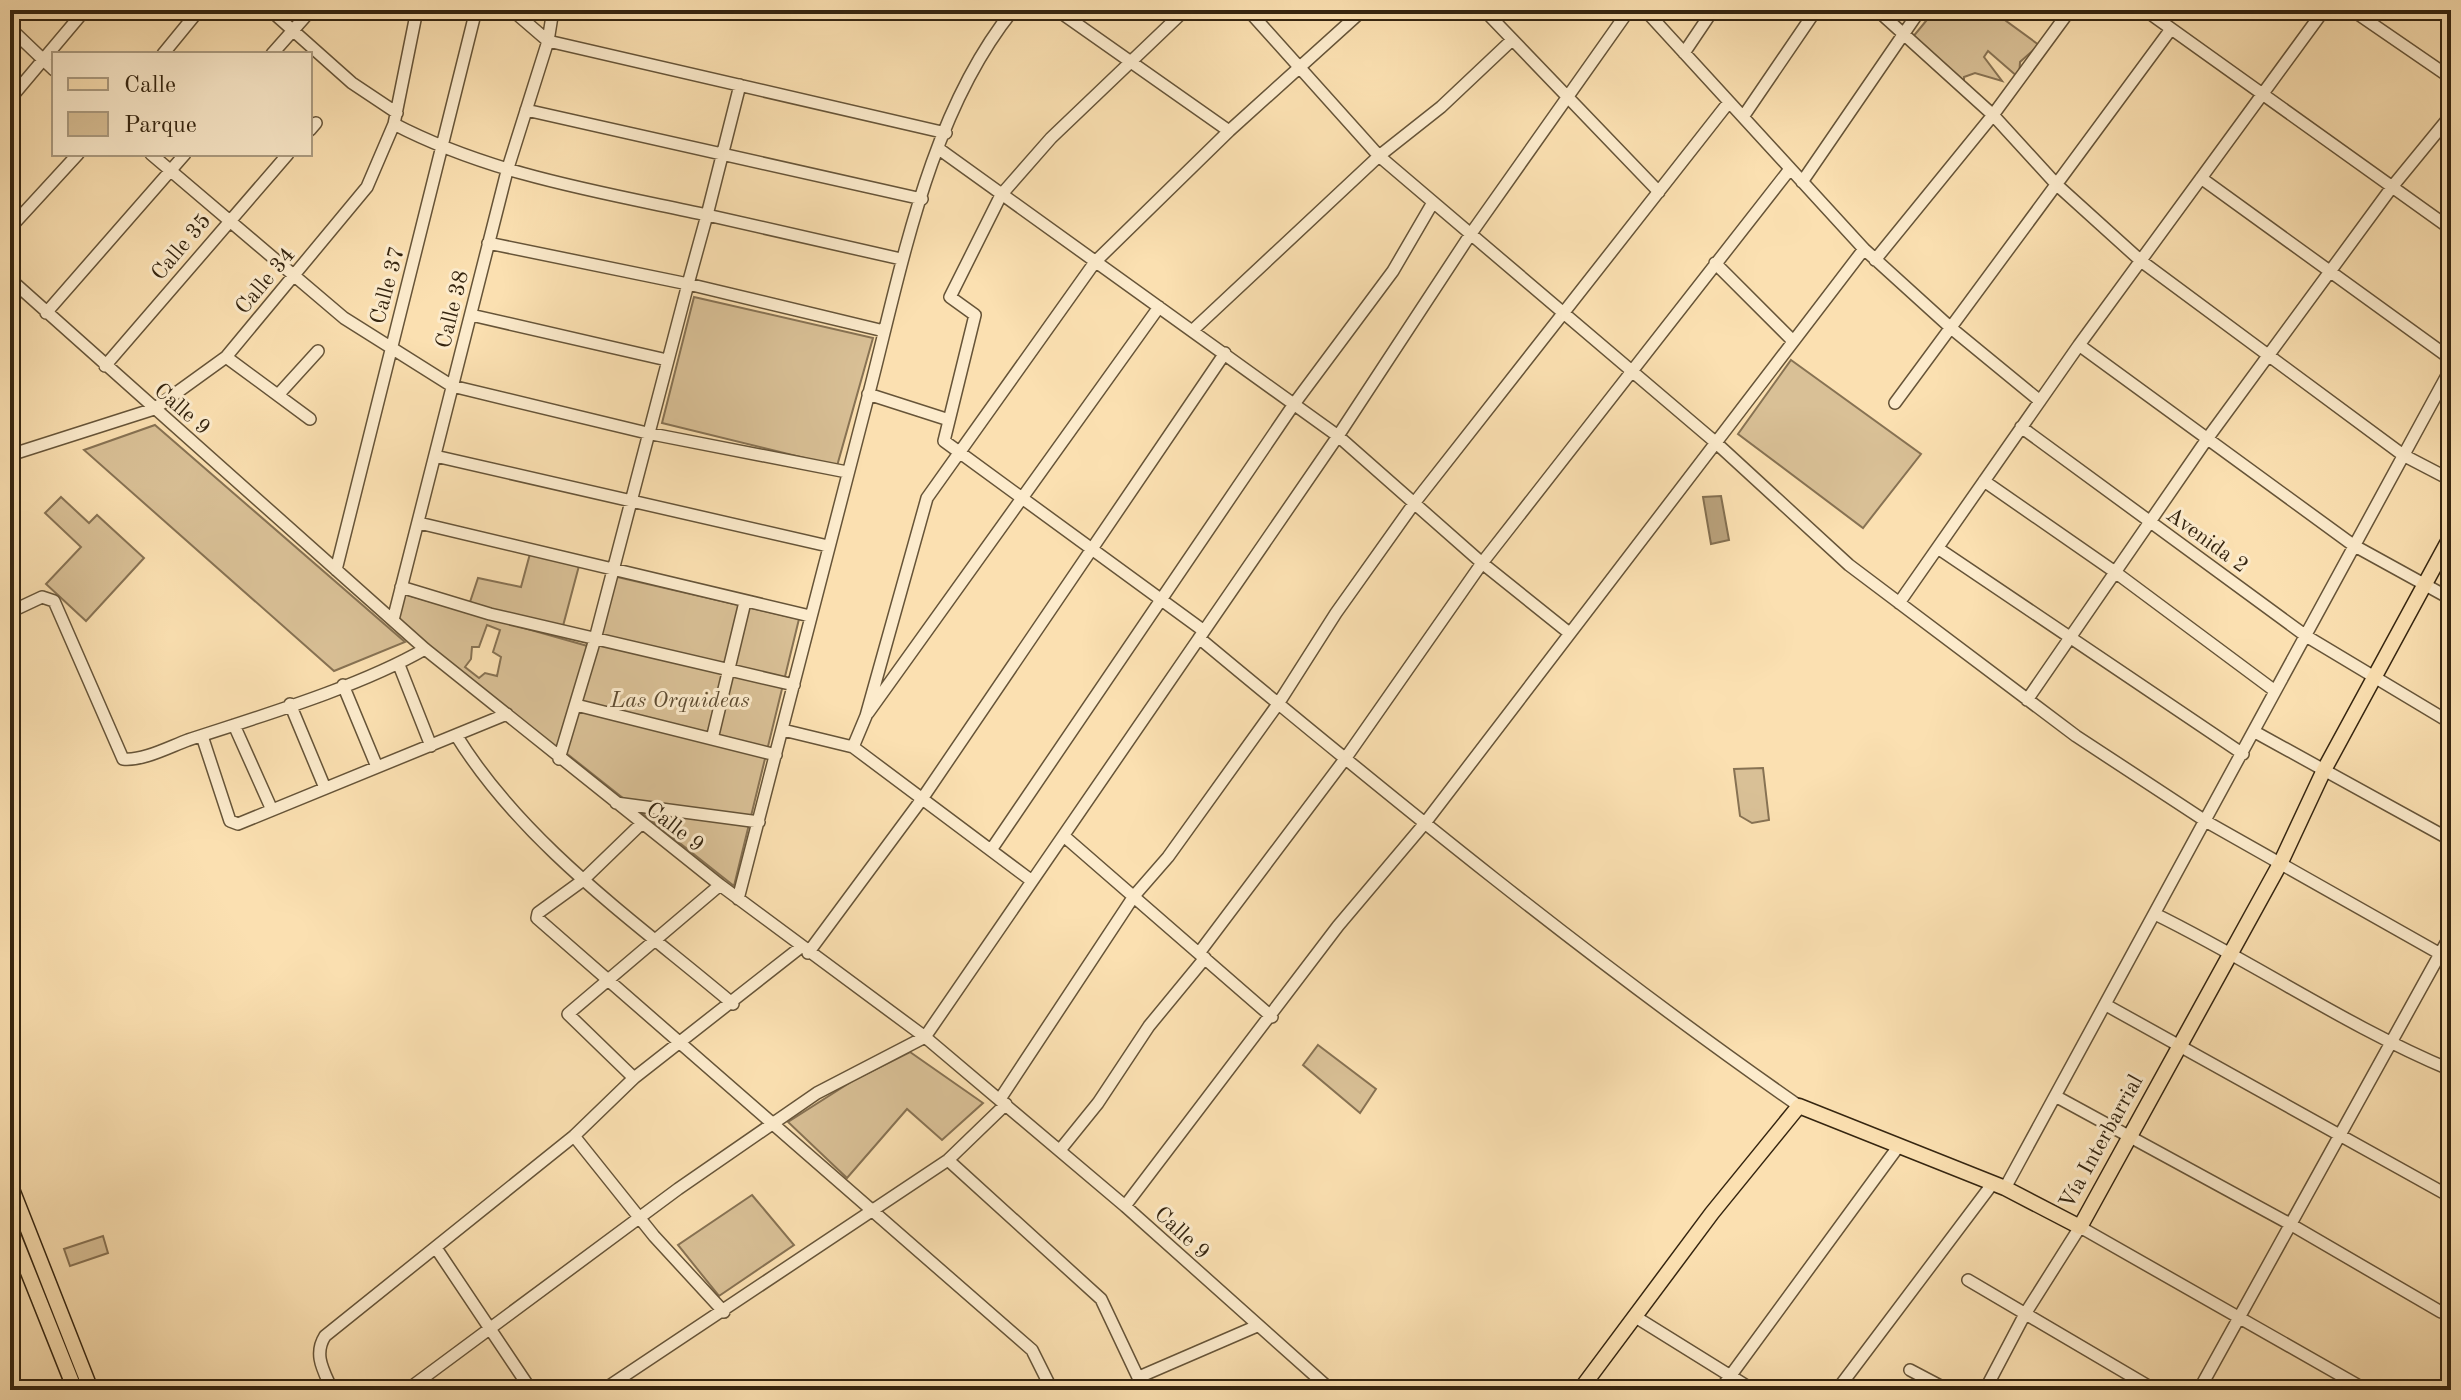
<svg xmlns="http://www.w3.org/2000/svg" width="2461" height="1400" viewBox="0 0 2461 1400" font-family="'Old Standard TT',serif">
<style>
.green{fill:#d9c096;stroke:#877253;stroke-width:2;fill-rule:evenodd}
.water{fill:#b8a07a;stroke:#846f50;stroke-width:2}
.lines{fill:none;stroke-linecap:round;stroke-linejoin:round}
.stream{stroke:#846f50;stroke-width:3}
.minor-casing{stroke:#665438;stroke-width:14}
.major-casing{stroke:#352510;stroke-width:17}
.minor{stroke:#fcebcc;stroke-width:11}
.major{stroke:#fbe0b1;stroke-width:14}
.labels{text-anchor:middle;stroke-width:6;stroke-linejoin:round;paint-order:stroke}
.street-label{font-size:22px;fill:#352510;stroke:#fcebcc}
.park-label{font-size:22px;font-style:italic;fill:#5e4c32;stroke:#fcebcc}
</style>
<rect width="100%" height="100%" fill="#fbe0b1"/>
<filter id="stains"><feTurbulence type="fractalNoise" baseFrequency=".0025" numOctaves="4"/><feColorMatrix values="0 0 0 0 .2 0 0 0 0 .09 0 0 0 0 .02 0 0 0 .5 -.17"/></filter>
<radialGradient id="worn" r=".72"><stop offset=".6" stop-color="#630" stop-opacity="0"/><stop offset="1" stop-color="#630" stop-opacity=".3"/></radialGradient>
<path class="green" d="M1935 10H1991L2039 45 2020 62 2019 78 1988 51 1984 57 2002 81 1975 73 1964 77V85L1912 38Z
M694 297 873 338 837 466 662 423Z
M1791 360 1921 454 1863 528 1738 434Z
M155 425 405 642 334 671 84 450Z
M61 497 89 523 97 515 144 558 86 621 46 584 81 547 45 513Z
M531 550 580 562 563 626 590 636 588 643 469 605 478 578 521 587Z
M613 576 799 619 734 886 566 753Z
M400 593 591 647 560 754 395 622ZM487 625 500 630 493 652 501 657 497 676 485 673 479 678 465 667 471 659 472 647H479Z
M1763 768 1769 820 1752 823 1740 816 1734 769Z
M1318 1045 1376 1089 1360 1113 1303 1065Z
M910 1052 983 1103 942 1140 907 1109 847 1178 788 1122 854 1080Z
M752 1195 794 1245 719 1296 678 1245Z
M103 1236 108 1253 70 1266 64 1249Z"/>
<path class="water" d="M1721 496 1729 540 1711 544 1703 497Z"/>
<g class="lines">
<path class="stream" d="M2446 1390 2451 1383"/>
<g class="minor-casing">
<path id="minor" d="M270 10 352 83 397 113
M512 10 548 41 946 133
M1057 10 1229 131
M1185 10 1051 138 1001 195 950 297 975 315 944 441 1204 631
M1484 10 1659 192
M1645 10 1864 249 1951 328 2040 401
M1877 10 1993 115 2057 185 2141 261 2403 455 2451 480
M2145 10 2451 229
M2352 10 2451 78
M10 28 54 70
M1512 40 1441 107 1379 156 1714 441 1849 565 2076 736 2207 822 2451 960
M1684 53 1713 10
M163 54 199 10
M272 54 311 10
M10 99 85 10
M526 110 922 199
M1743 117 1816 10
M394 124C492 175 600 192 707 215L740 85
M310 130 316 123
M939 149 1338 436 1482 563 1568 632
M151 154 344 318 452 386 647 433 847 472
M2201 178 2451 359
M1802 182 1920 10
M10 228 78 154
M488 243 688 284 595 639 559 759
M1875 260 1993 115 2070 10
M1715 263 1792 340
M10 279 425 649 720 885 925 1037 1125 1206 1331 1390
M46 313 185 154
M471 315 667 360
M1193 330 1379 156 1248 10
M884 331 688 284 707 215 901 259
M2079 345 2353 545 2451 599
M226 357 310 419
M105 366 288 154
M868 394 949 420
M278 395 318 351
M1895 403 2171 29
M2021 427 2306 636 2451 723
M10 455 154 409 226 357 367 187 394 124 417 10
M435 456 828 546
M1984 481 2115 572 2275 691
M419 523 810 616
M1939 549 2243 754
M336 570 476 10
M401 587 490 614 794 685
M1899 603 2079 345 2324 10
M10 612 42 597 54 601 123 759C143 761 169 747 188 740 261 716 359 687 425 649
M393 620 507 171 548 41 553 10
M1199 638C1394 800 1591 961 1799 1106
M399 665 431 746
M343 685 377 767
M2027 700 2207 439 2392 187 2451 115
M290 704 325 788
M576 705 776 755
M868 713 1159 307
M234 725 272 810
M783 730 853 747 1032 881
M2255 732 2451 840
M456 735C524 845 636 922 733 1004
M202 736 230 821 238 824 507 714
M712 739 745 602
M853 747 866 716 927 498 1095 262 1229 131 1363 10
M616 803 759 822
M641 824 582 881 538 913 537 918 1032 1350 1052 1390
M1065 837 1272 1017
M991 850 1294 404 1393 271 1432 204
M738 899C783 731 825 562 869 393 902 266 929 114 1013 10
M2155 914C2255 963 2348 1027 2451 1070
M808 953 922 799 1225 353
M1199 953 1345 759 1482 563 1790 169
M2106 1005 2451 1197
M634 1078 568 1014 720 885
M2057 1097 2290 1224 2441 1312
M1000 1099 1134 896 1168 857 1278 704 1336 613 1415 502 1729 102
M574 1136 654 1236 724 1312
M1060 1150 1098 1103 1149 1026 1205 958
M948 1160 1101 1299 1144 1390
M2005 1188 2451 368
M1125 1206 1338 926 1425 823 1864 249
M436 1248 531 1390
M1968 1280 2155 1390
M1634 1316 1753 1390
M1910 1370 1948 1390
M1139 1377 1257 1326
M332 1390C324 1371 313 1355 325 1336L574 1136 634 1078 801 947
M407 1390 678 1189 817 1093 925 1037 1338 436 1470 235 1629 10
M603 1390 948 1160 1006 1104
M1720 1390 1898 1147
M1837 1390 1993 1183
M1985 1390 2025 1314 2080 1227 2361 1387
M2199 1390 2451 934"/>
</g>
<g class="major-casing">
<path id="major" d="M10 1184 91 1390
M10 1227 75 1390
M1580 1390 1712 1213 1799 1106 2005 1188 2080 1227 2281 862 2324 770 2451 536"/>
</g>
<use href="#minor" class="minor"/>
<use href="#major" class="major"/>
</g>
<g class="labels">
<g class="street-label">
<text transform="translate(180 246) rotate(-50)" y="8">Calle 35</text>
<text transform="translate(264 280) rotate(-50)" y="8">Calle 34</text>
<text transform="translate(386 285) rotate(-75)" y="8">Calle 37</text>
<text transform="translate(451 309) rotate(-76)" y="8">Calle 38</text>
<text transform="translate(183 408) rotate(41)" y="8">Calle 9</text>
<text transform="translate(2208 539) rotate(36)" y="8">Avenida 2</text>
<text transform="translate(676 826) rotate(38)" y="8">Calle 9</text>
<text transform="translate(2100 1141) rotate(-61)" y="8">Vía Interbarrial</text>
<text transform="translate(1183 1232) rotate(43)" y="8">Calle 9</text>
</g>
<g class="park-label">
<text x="680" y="707">Las Orquideas</text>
</g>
</g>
<rect width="2461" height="1400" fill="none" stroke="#fbe0b1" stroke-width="40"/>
<rect x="12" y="12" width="2437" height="1376" fill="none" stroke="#352510" stroke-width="4"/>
<rect x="20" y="20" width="2421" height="1360" fill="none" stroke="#352510" stroke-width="2"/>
<rect x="52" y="52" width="260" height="104" fill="#fcebcc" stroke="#ac9c81" stroke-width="2"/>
<rect x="68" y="78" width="40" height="12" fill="#fbe0b1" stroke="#ac9c81" stroke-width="2"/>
<text x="124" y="92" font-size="24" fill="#352510">Calle</text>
<rect x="68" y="112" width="40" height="24" fill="#d9c096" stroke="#ac9c81" stroke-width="2"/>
<text x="124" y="132" font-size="24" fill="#352510">Parque</text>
<rect width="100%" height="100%" filter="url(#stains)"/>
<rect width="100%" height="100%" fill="url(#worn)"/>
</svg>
